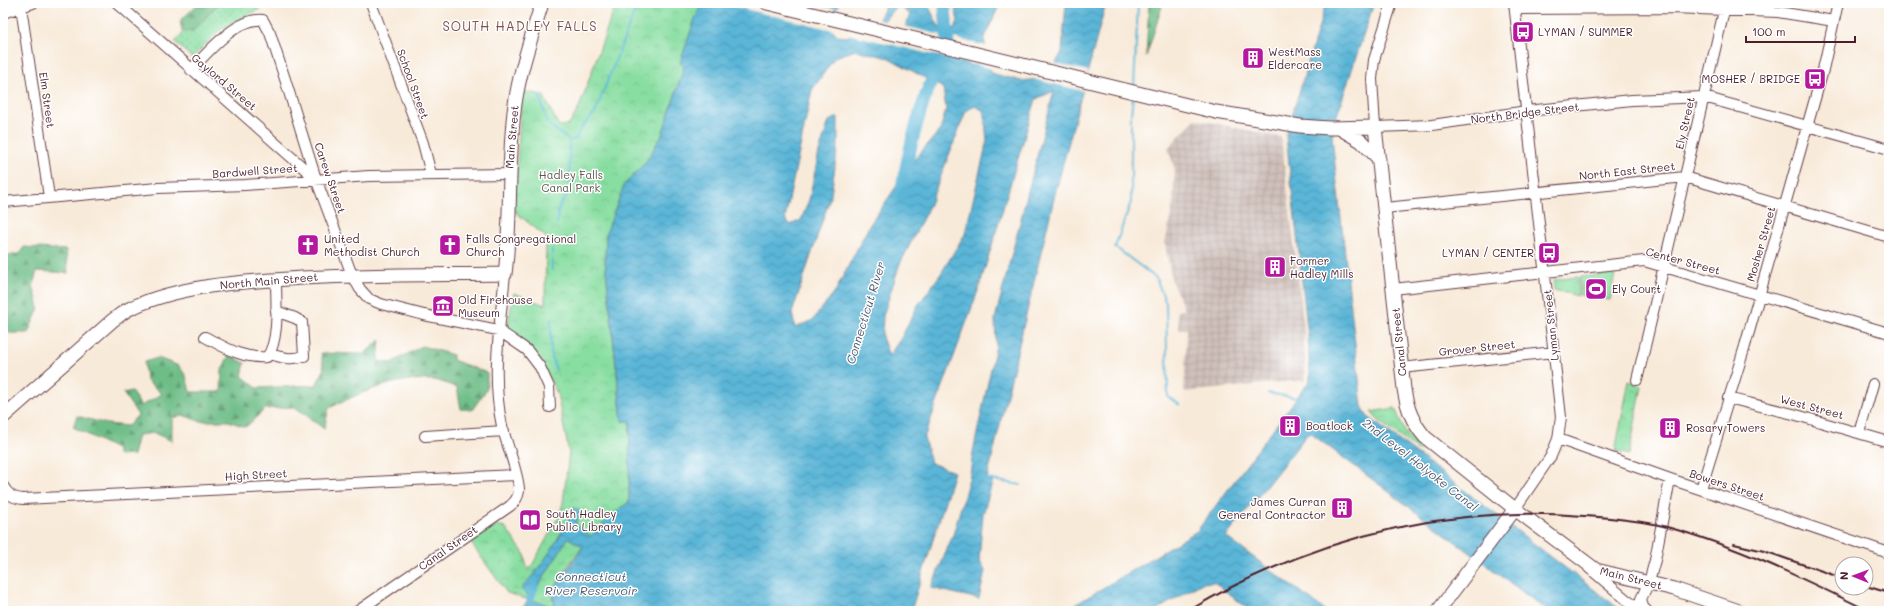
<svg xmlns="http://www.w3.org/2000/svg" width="1892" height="614" viewBox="0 0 1892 614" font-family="Mali,sans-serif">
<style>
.industrial{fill:url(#industrial-grid)}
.grass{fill:url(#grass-dots);stroke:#697e66}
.forest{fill:url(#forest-firs);stroke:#5c6e59}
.park{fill:url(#park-crowns);stroke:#697e66}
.pitch{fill:#88dea1;stroke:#697e66}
.water{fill:url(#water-waves);stroke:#526a81;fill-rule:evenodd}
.pier{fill:#f8ead9}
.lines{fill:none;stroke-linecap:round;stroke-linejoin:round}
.stream{stroke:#5ab5d7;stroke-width:2}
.canal{stroke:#5ab5d7;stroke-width:8}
.river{stroke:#5ab5d7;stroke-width:13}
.minor-casing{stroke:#643d45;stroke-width:12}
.major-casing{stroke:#643d45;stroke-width:15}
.minor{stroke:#fff;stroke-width:10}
.major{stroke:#fff;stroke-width:13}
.rail{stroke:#4a1f2b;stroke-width:2}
.labels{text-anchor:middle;stroke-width:3;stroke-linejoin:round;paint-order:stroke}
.poi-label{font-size:11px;fill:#4a1f2b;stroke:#fff;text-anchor:start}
.street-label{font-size:11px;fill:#4a1f2b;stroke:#fff}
.park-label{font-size:11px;fill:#5d584e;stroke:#fff}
.water-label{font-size:12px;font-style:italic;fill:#505b70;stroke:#fff}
.quarter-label{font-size:13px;letter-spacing:1px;fill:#7e534e;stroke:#fff}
</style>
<defs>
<pattern id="industrial-grid" width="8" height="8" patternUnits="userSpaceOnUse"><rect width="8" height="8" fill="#cfc0ba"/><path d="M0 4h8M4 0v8" fill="none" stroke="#b3a5a0"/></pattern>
<pattern id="grass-dots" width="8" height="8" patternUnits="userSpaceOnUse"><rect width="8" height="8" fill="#88dea1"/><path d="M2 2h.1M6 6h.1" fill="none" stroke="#77be8b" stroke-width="1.8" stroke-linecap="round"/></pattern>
<pattern id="forest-firs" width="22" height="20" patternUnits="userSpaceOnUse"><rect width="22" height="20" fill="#6ebd87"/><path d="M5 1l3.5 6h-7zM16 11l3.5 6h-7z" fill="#5c996f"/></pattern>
<pattern id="park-crowns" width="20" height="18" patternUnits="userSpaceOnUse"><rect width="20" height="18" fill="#88dea1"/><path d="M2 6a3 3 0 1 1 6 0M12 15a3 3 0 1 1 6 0" fill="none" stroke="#77be8b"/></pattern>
<pattern id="water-waves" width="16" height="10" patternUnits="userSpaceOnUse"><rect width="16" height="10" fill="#5ab5d7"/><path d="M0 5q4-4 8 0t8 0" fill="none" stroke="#4c93af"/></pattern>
</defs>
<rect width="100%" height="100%" fill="#fff"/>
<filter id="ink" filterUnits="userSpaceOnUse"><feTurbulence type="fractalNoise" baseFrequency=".025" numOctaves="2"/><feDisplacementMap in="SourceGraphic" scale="8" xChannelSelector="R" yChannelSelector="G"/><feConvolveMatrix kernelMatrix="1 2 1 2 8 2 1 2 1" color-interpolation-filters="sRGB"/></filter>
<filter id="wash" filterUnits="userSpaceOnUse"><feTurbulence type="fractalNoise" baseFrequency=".012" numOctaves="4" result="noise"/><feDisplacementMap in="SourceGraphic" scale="16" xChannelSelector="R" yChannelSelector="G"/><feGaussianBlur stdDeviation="0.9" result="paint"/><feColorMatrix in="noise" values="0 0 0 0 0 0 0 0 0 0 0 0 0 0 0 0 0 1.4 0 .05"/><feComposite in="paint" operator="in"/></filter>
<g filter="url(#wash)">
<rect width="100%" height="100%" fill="#f8ead9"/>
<path class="industrial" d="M1195 119 1281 137 1304 328 1306 380 1184 392 1187 329H1179L1177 311 1183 310V306L1172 282 1165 244 1173 204 1175 169 1168 148Z"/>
<path class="grass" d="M219 3H271L220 30 192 58 175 42 185 31H193Z"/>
<path class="forest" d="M199 3H219L193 31H182L180 21Z
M1149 3H1163L1146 57Z
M24 247 66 250 68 273 37 271 33 285 39 308 28 333H8L3 328V255L19 254Z
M380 340 378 361 391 363 422 346 453 355V360L487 373V389L472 410 461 409 457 387C449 385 439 380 430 380 394 377 361 393 329 408L324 429 295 407 265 409 246 427 228 421H199L183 415 172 418V441L154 433 138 435 133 455 119 456 116 449 73 427 77 416 107 424 128 426 138 415 123 393 131 391 141 406 162 394 146 380 144 362 158 358 179 366 186 376 190 392H221L222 370 229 355 245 363 242 376 257 388 316 385 324 370 321 353 364 354Z"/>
<path class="park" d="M616 3H711L713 58 606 234 605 261 622 421 630 420 629 502C601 524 562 564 552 599L555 600 552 607 507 593 471 543 496 525 505 527 525 555 526 565 529 571 559 516 563 503 569 453 557 393 540 359 509 329 508 324 514 293 545 305 546 237 514 211 522 91 543 95 559 126 569 125 579 108Z
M1578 277V296L1554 290 1553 280Z
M1629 381 1642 386 1629 455 1615 451Z
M1395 408 1405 432 1421 449 1418 451 1377 419 1371 412Z"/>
<path class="pitch" d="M1615 273 1610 300 1580 295V277Z"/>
<path class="water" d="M702 3H839L830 27 838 36 846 37 877 23 884 9V3H927L940 29 952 33 958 21 954 3H996L998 8 984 39 991 73 1021 81 1048 78 1062 52 1066 3H1106L1055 194 987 479 993 480 983 514 979 560 985 571 979 599 931 588 953 535 970 475 973 452 996 345 995 319 1054 91 1036 99 979 288 924 438 931 463 954 472 911 611H519L530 599 553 607 555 600 552 598 556 586 583 547 570 539 568 538 532 596 526 594 521 589C543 565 561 537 573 508L579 510 580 512 575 525 591 536 611 516 629 502 630 421H622L605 261 606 234 624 185 645 163 662 135 684 67 680 63 694 21ZM897 5 910 14 900 43 883 39V22ZM856 50 889 58 943 88 946 110 940 130 916 158 869 226 836 290 813 320 795 328 792 313 831 195 838 145V117L829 121 819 152 809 200 801 220 790 225 785 219 812 90 835 57ZM975 106 984 111 987 141 965 234 940 275 918 305 901 338 889 356 882 337 883 316 899 266 930 204 966 111Z
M1326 3H1374L1337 115 1332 138 1362 406 1367 416 1622 611H1548L1309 432 1226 537 1326 611H1251L1214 582 1202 583 1155 611H1065L1197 531 1310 380 1308 336 1286 136Z"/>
<path class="pier" d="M720 3H809L839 10 832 26 837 31Z
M877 19 886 22 885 38 899 41 904 26 987 46 992 69 848 34 875 22Z
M1054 63 1088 71 1083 91 1029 78 1046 77Z"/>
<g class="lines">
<path class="stream" d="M1134 88 1138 3
M539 95 548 124 569 140H575L581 128 595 113 638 3
M1133 96 1131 114V202L1115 247 1156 278 1166 303 1168 397 1180 405
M557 223 558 211 561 202 566 198 570 182 569 140
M552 270V249
M551 319C552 336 548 353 556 370
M1268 393 1297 398
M987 479 1021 485"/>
<path class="canal" d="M530 599 535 585"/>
<path class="river" d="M946 48 948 44 945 9 946 3
M901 193C909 150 919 106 938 66"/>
</g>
</g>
<g filter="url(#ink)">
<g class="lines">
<g class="minor-casing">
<path id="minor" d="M117 3 316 179
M371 3 423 143 431 174
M1392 3 1374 60 1372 79 1375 127 1432 125 1527 111 1632 100 1704 97 1889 149
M1514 3 1561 417 1558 439 1551 456 1515 509
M21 7 49 197
M1515 9 1672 8 1778 12 1834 21
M3 13 33 3
M191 70C207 53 237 17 263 20L270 33 285 79 316 179 352 275 360 289 369 299 381 304 424 315 498 330 527 350 540 367 549 387 550 407
M3 202 158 188 245 185 369 176 509 174
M1385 208 1685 177 1889 237
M1393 289 1644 261 1889 333
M205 337C226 348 243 359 267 357 280 340 276 301 276 280
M270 354C282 358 292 360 304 356L302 322 295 318 276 311
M1401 368 1554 352
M1637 380 1724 11
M1728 398 1793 414 1889 442
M1859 433 1873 384
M425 436 504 431
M1558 439 1670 479 1889 553
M3 486C8 495 13 498 23 499L516 475
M1701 489 1745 346 1822 74 1838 3
M1589 568 1628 601 1643 611
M358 611 510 506C515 502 518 498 519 491 520 478 506 442 502 426 491 375 500 326 505 274
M1647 611 1643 607 1641 599 1649 582 1655 560 1670 479"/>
</g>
<g class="major-casing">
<path id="major" d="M767 3 1216 112 1300 126 1329 128 1375 127 1404 389C1407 408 1412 422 1425 437L1515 509 1596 570 1674 589 1739 611
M1339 128 1361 141 1379 159
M3 417 113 320C119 316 124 311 131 308 178 286 237 282 288 279 360 274 433 275 505 274 512 218 507 160 515 104 520 69 532 36 542 3
M1438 611 1515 509"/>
</g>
<use href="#minor" class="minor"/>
<use href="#major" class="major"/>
<path class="rail" d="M1734 544 1764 551 1842 578
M1866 586 1889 593
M1188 611C1310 539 1443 504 1584 516 1610 518 1637 520 1663 526 1735 545 1802 578 1869 611"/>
</g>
</g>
<defs>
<g id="bus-square" transform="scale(1.15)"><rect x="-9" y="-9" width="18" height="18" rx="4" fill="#b5179e" stroke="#fff"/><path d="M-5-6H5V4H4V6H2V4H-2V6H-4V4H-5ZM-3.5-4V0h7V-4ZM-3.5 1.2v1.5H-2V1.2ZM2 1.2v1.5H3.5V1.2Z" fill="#fff"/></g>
<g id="building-square" transform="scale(1.15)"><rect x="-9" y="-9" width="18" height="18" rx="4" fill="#b5179e" stroke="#fff"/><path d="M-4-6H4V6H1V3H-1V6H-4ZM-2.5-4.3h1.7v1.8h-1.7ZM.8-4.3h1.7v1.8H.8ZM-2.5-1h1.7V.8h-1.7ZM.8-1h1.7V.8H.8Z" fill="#fff"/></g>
<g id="church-square" transform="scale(1.15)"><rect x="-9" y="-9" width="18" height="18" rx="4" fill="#b5179e" stroke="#fff"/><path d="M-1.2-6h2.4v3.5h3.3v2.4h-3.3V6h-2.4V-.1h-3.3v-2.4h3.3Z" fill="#fff"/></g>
<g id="stadium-square" transform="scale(1.15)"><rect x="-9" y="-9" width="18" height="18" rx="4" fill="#b5179e" stroke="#fff"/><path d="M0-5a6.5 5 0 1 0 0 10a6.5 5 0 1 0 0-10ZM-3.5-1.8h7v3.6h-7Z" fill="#fff"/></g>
<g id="museum-square" transform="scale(1.15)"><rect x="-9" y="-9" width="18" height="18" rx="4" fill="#b5179e" stroke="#fff"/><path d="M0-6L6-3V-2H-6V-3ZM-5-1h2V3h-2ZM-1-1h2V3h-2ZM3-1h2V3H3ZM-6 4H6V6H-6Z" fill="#fff"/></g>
<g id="library-square" transform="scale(1.15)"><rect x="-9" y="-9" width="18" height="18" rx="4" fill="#b5179e" stroke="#fff"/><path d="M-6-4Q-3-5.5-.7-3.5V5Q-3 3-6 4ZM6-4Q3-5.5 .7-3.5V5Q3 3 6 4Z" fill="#fff"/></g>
</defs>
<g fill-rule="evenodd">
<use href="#bus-square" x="1523" y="32"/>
<use href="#building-square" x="1253" y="58"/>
<use href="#bus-square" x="1815" y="79"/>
<use href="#church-square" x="308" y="245"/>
<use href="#church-square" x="450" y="245"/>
<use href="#bus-square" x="1549" y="253"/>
<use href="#building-square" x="1275" y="267"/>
<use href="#stadium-square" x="1596" y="289"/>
<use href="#museum-square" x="443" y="306"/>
<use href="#building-square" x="1290" y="426"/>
<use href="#building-square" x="1670" y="428"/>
<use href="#building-square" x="1342" y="508"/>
<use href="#library-square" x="530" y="520"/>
</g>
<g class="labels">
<g class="poi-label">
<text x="1538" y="36">LYMAN / SUMMER</text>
<text x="1268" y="56">WestMass<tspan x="1268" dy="13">Eldercare</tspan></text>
<text x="1800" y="83" text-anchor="end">MOSHER / BRIDGE</text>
<text x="324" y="243">United<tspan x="324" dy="13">Methodist Church</tspan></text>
<text x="466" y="243">Falls Congregational<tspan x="466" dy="13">Church</tspan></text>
<text x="1534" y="257" text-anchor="end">LYMAN / CENTER</text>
<text x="1290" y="265">Former<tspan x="1290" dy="13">Hadley Mills</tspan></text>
<text x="1612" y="293">Ely Court</text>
<text x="458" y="304">Old Firehouse<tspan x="458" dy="13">Museum</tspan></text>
<text x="1306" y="430">Boatlock</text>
<text x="1686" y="432">Rosary Towers</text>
<text x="1326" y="506" text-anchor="end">James Curran<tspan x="1326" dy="13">General Contractor</tspan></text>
<text x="546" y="518">South Hadley<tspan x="546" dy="13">Public Library</tspan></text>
</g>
<g class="street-label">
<text transform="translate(224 82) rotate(40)" y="4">Gaylord Street</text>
<text transform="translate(413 84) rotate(70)" y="4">School Street</text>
<text transform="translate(47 100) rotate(82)" y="4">Elm Street</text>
<text transform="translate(1525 113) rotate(-7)" y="4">North Bridge Street</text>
<text transform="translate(1685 123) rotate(-77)" y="4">Ely Street</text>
<text transform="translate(512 137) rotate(-85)" y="4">Main Street</text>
<text transform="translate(255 171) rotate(-4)" y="4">Bardwell Street</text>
<text transform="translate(1627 171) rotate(-6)" y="4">North East Street</text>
<text transform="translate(330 178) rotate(71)" y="4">Carew Street</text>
<text transform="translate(1761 244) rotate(-74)" y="4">Mosher Street</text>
<text transform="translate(1683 261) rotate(15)" y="4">Center Street</text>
<text transform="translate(269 281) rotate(-5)" y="4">North Main Street</text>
<text transform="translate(1551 325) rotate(-96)" y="4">Lyman Street</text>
<text transform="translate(1399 342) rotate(-96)" y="4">Canal Street</text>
<text transform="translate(1477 348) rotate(-6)" y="4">Grover Street</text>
<text transform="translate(1812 407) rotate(15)" y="4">West Street</text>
<text transform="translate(256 475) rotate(-3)" y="4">High Street</text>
<text transform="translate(1727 485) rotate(18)" y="4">Bowers Street</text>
<text transform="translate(448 548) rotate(-35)" y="4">Canal Street</text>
<text transform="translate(1631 578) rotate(14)" y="4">Main Street</text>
</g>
<g class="park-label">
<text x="571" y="179">Hadley Falls<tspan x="571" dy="13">Canal Park</tspan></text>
</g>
<g class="water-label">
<text transform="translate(866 313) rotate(-73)" y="4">Connecticut River</text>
<text transform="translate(1420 465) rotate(38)" y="4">2nd Level Holyoke Canal</text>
<text x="591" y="581">Connecticut<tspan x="591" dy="14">River Reservoir</tspan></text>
</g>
<g class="quarter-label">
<text x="520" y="31">SOUTH HADLEY FALLS</text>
</g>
</g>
<rect width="1892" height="614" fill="none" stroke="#fff" stroke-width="16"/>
<g transform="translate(1854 576) rotate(271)"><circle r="19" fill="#ffffff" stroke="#b7a5aa"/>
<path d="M0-3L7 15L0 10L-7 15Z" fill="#b5179e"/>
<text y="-6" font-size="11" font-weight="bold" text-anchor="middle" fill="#4a1f2b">N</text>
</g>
<path d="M1746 36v6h109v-6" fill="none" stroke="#4a1f2b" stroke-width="2"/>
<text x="1752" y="36" font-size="12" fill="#4a1f2b" stroke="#ffffff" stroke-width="3" paint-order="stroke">100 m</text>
</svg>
